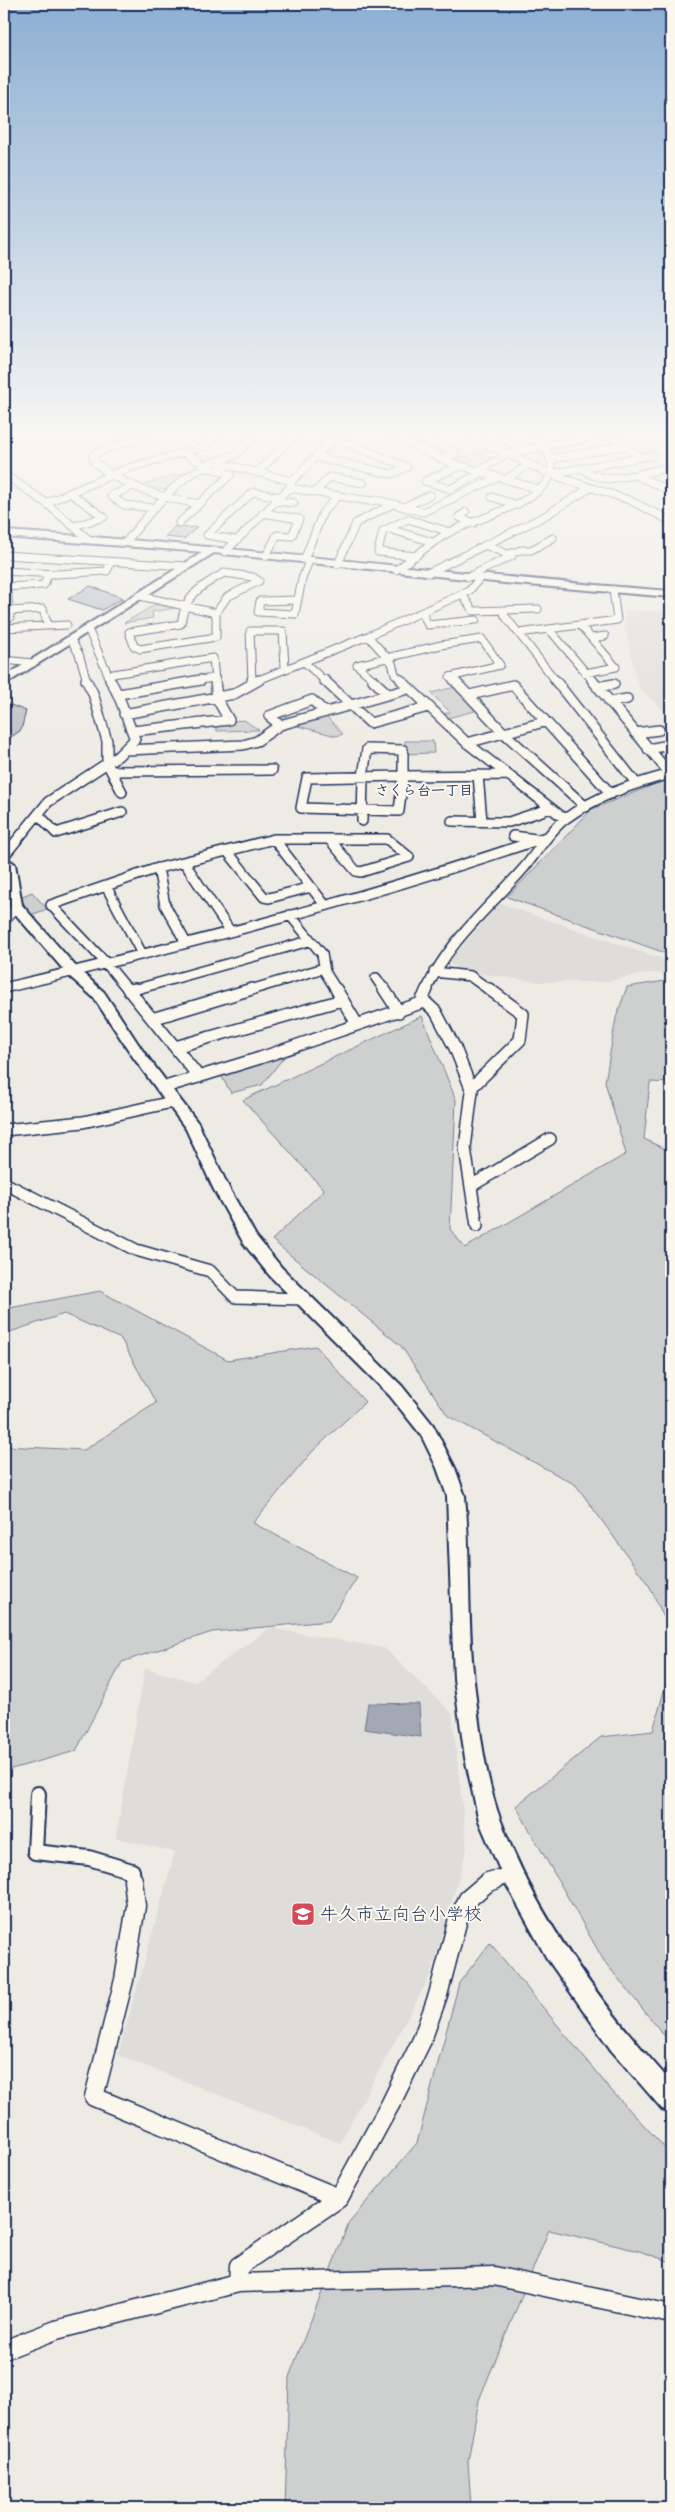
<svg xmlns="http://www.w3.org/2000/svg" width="675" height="2512" viewBox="0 0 675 2512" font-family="Mynerve,'Klee One',sans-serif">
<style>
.built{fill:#deddda}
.green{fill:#cecfcf;stroke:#747f96}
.water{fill:#a3a8b4;stroke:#6d7892}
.building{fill:#b9bcc3;stroke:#1b2f5e}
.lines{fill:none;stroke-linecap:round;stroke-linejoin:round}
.street-far4-casing{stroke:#1b2f5e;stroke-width:9}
.street-far3-casing{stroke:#1b2f5e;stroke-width:12}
.street-far2-casing{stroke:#1b2f5e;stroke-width:14}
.street-far1-casing{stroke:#1b2f5e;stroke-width:18}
.street-casing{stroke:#1b2f5e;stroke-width:21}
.secondary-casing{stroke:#1b2f5e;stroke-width:4}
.street-far4{stroke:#fbf7ec;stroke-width:7}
.street-far3{stroke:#fbf7ec;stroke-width:9}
.street-far2{stroke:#fbf7ec;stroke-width:11}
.street-far1{stroke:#fbf7ec;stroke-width:14}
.street{stroke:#fbf7ec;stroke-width:18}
.secondary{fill:#fbf7ec;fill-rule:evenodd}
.labels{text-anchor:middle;stroke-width:4;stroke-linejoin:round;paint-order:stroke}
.far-neighbourhood-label{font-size:14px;font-weight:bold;fill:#1b2f5e;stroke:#fbf7ec}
.near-poi-label{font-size:18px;fill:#1b2f5e;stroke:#fbf7ec;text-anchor:start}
</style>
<rect width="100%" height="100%" fill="#eeebe4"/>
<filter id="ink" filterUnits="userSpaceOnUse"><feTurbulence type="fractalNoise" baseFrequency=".02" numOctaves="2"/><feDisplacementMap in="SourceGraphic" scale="10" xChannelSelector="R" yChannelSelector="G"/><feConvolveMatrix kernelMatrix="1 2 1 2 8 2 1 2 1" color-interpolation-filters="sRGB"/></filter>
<g filter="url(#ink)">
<path class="built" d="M625 610 671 612V718L638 686 625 628Z
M499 903 671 962V974L650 973 602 982H538L456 970 449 961Z
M270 1628 384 1648 452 1713 467 1849 430 1976 340 2143 118 2055 175 1852 116 1838 145 1668 194 1682Z"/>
<path class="green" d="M478 452 497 460 480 471 450 462Z
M188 472 169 490 154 488 145 484Z
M156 604 176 608 152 612 153 618 124 623Z
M455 687 479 710 443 719 439 716 450 712 431 693Z
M325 715 343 734 336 736 290 724Z
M244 720 259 730 217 731 215 723Z
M405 741H433L434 753 405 754Z
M671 778V955L507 897 592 809Z
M32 892 47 909 31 915 20 897Z
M671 980V1083L650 1082 644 1139 671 1152V1633L650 1587 576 1485 448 1416 401 1346 272 1240 324 1190 243 1100 422 1016 456 1100 450 1229 465 1248 626 1154 605 1082 616 1018 627 987Z
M288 1052 262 1085 231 1093 220 1074Z
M100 1291 228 1360 316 1346 365 1402 312 1452 253 1523 357 1578 329 1621 212 1632 122 1662 76 1751 4 1771V1446L84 1450 156 1403 121 1339 64 1314 4 1334V1309Z
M671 1665V2044L604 1961 516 1806 601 1737 653 1731Z
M490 1943 610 2089 671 2154V2262L639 2251 549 2230 479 2400 468 2461 471 2508H285L289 2377 349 2222 417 2143 459 1983Z"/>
<path class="water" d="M368 1703 419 1704 421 1737 364 1729Z"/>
<path class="building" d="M175 526 178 528 197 527 184 539 165 537Z
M90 586 123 598 102 610 68 599Z
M8 704 26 711 21 730 4 742V706Z"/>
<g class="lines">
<g class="street-far4-casing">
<path id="street-far4" d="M143 437 98 452 93 456 94 462C126 488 159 497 199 504
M395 437 448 462 538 489
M418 437 456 453 441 459
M472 437 550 474 629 500 671 521
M500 437 523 450
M610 437 641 457
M671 437 667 438 671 441
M334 438 407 467
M184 453 204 465 235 455 253 437
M316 457 392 474 407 467
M552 459 623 446
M219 463 292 481
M460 466 425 481 450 489 483 472
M583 469 592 475 608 479 635 475 671 491
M479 471 507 454 591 437
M257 473 293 437
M4 474 46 503 88 539
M550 474 653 455
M635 475 671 467
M506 479 530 464
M131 487 111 496 124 505 155 508
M289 488 370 501 378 500 423 512 499 477
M315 492 330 477 363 483
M70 493 104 517 74 526
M492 497 517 505
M275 501 294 503
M46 503 128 468 207 446 215 437
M404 507 430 495
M466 512 459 517 474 523
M263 513 299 519 292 536 277 535 266 556
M389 529 433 542
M236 540 207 535 253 492 279 497
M126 542C141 523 181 472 205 468 213 467 223 472 231 474L179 523
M225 552 289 488 292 481 335 437
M509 554 521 550H531L553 538
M4 555 186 566
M416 556 378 552 383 531 408 519 450 532
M304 560 323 512 338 496
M338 564 356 523 393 504
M396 570C414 558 431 542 450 532 484 514 594 492 534 437
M4 571 57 574 107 571 111 562
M224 573 253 577 259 581 227 597 216 613V637L140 649 134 646 129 632 181 624C184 596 201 586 224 573Z
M428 573 543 517 590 488
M468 577 512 556 485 545
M4 587 44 585 48 574
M7 587 10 618
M462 594 473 611 538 609
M140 596 216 613
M297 600 260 601 258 612 295 614 302 579 309 561
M503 610 505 616 556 681
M9 611 43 609 48 626
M422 612 428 625 476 620
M580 625 616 667 585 673
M4 628 67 625
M88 629 111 681
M549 629 593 681
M519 633 617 620 613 590
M368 636 392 663 395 674 402 681
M592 638 605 636
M71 640 79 654 87 681
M4 660 33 663
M304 662 325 681
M107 675 213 658 215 681
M450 677 455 681
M193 681 214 678
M252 681 250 631H283L285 668
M256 681 368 636 469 591 479 579
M375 681 357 665 441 645 482 639 500 665 450 677"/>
</g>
<g class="street-far3-casing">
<path id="street-far3" d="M86 680 93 693 107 741V763L122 792
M252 680V683
M324 680 370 723 428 707
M373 680 388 694
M401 680 467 743 565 819
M454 680 504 733 586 807
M555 680 636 783
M597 687 614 684
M119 694 201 680
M470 695 513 685 611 794
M609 702 627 699
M124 714 234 694 259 680
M280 725 269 716 312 700 325 712
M133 731 229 720 217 699 215 680
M635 733 659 730
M467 743 544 722
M648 749 664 746
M126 750 243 745 257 741 280 725 408 689
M111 771 272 770
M478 775 482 821
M403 776 399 811 301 808 307 778Z
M38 814 56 833 122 812
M362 821 363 777 367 749 403 750V776L507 775
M452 821 509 822 551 808
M513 836 536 839
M274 839 325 905
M329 839H387L409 857 361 872 356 871Z
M227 851 264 897 269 898 311 887
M4 856 48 802 118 756 135 739C126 719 122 698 110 680
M184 862 230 931
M158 868 165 905 186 943
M106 886 142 954
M290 915 322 954 325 972 337 991
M4 921 16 906
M434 972 470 976 491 991
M376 978 385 991
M4 988C186 945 369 898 546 837
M129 991 106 963 51 905 155 869 274 839H329
M130 991 309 941
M247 991 324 968
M426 991C447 942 489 908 523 869 537 853 548 832 565 819 596 796 633 784 670 774L592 680"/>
</g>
<g class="street-far2-casing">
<path id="street-far2" d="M128 989 199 1077
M336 989 357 1024
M384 989 399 1012
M129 991 135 989
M422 999 436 1012 455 1048 472 1091 465 1148 477 1226
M152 1019 252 989
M175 1047 342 1000
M162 1088 260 1058 421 1003 427 989
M471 1088 520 1040 523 1014 489 989
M4 1130 83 1122 172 1102
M4 1183 136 1250 210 1271 235 1297 303 1299
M471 1186 550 1139"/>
</g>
<g class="street-far1-casing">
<path id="street-far1" d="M38 1794 35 1852 89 1858 132 1871 133 1881
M491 1881 513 1874"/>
</g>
<g class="street-casing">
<path id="street" d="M133 1880 136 1906 124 1980 94 2097 339 2198
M238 2283 494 2276 671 2314
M4 2350 56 2330 238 2283 239 2266 339 2198 391 2103 422 2040 438 1995 458 1919 468 1899 488 1882 495 1880"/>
</g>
<g class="secondary-casing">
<path id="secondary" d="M4 531C227 544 448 575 671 591V597L504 583 214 553 4 685V677L203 552 4 537Z
M4 856 15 864 22 905 78 969 104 992 143 1051 198 1123 229 1188 256 1236 282 1268 402 1386 433 1425 455 1468 465 1496C471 1557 467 1620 474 1681 479 1725 485 1779 501 1821 537 1918 602 2006 671 2082V2112L662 2109 611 2050 546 1957 505 1882 479 1821 465 1758 454 1679 447 1496 437 1468 421 1435 390 1396 270 1276 244 1244 213 1188 186 1129 133 1057 94 998 68 975 11 909 4 870Z"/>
</g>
<use href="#street-far4" class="street-far4"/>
<use href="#street-far3" class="street-far3"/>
<use href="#street-far2" class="street-far2"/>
<use href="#street-far1" class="street-far1"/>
<use href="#street" class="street"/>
<use href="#secondary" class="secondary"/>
</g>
</g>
<linearGradient id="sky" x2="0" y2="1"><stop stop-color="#8cafd3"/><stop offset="0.55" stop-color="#f7f6f3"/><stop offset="1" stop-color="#f7f6f3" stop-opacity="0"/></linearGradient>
<rect width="675" height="789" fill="url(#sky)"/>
<defs>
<g id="school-square" transform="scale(1.25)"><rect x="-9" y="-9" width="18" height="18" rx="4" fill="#d1495b" stroke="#fbf7ec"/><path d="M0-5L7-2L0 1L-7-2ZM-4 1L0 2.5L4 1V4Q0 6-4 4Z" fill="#fff"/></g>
</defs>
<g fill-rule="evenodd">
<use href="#school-square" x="303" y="1914"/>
</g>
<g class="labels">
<g class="far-neighbourhood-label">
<text x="424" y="795">さくら台一丁目</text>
</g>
<g class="near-poi-label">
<text x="320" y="1920">牛久市立向台小学校</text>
</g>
</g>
<rect width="675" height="2512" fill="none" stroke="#fbf7ec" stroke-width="20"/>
<rect x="10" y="10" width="655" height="2492" fill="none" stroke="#1b2f5e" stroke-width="2" filter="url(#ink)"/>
</svg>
